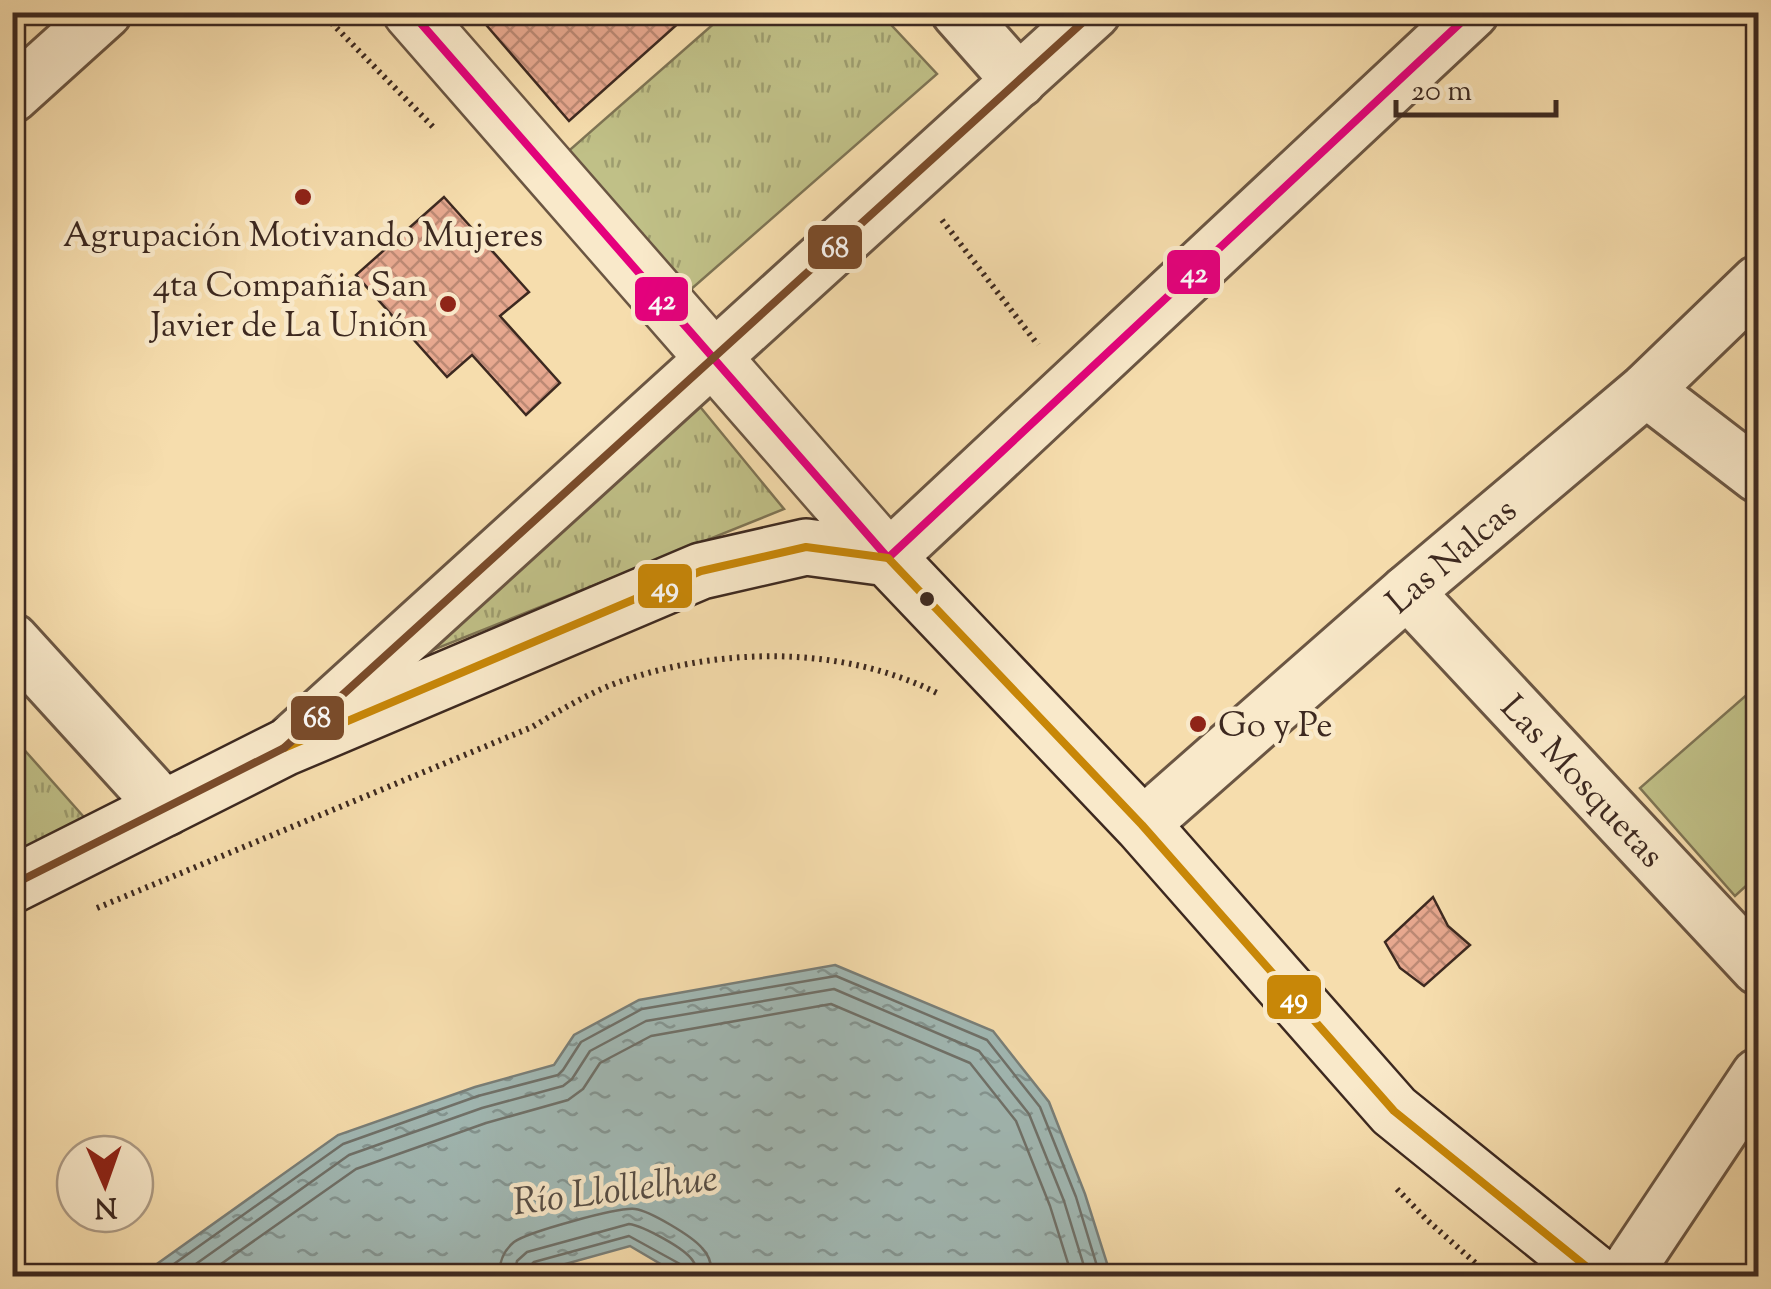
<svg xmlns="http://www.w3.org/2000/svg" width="1771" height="1289" viewBox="0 0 1771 1289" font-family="'Sorts Mill Goudy',serif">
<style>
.grass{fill:url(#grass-tufts);stroke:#7e7454;stroke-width:2.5}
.pitch{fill:#c0c087;stroke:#7e7454;stroke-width:2.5}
.water{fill:url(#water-ripples);stroke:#797f79;stroke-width:2.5}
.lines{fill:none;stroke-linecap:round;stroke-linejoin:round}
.shore{stroke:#6f716a;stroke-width:2.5}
.building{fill:url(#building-cross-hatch);stroke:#3d2920;stroke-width:2.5}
.minor-casing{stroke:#6b5643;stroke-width:58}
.tertiary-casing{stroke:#6b5643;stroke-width:60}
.secondary-casing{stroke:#3d2920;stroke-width:60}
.path{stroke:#3d2920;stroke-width:6;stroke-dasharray:2.5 5;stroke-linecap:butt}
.minor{stroke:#f9e9ca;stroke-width:52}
.tertiary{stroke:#f9e9ca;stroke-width:55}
.secondary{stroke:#f9e9ca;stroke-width:55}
.bus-1-casing{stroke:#f9e9ca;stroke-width:15}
.bus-2-casing{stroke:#f9e9ca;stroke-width:15}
.bus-3-casing{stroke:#f9e9ca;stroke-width:15}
.bus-1{stroke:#e5007d;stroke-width:8}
.bus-2{stroke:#c88708;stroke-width:8}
.bus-3{stroke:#7a4b2a;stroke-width:8}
.poi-dot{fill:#8f2418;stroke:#f9e9ca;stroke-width:4}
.bus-dot{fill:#3d2920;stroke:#f9e9ca;stroke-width:4}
.labels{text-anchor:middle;stroke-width:9;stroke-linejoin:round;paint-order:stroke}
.poi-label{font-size:35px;fill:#3d2920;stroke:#f9e9ca}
.street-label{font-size:35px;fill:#3d2920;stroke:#f9e9ca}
.water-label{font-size:38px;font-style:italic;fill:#564d45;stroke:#f9e9ca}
.line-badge{stroke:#f9e9ca;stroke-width:4}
.badge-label{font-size:28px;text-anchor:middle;font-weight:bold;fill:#fff}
</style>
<defs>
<pattern id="grass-tufts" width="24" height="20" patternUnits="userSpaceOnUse" patternTransform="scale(2.5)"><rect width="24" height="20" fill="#c0c087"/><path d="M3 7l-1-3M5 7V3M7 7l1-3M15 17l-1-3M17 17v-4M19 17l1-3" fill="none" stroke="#9d9c6e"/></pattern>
<pattern id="water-ripples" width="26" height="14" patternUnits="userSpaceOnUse" patternTransform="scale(2.5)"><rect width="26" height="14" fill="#a1b9b5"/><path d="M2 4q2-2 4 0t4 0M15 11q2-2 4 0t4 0" fill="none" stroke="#849693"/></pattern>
<pattern id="building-cross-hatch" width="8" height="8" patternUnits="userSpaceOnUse" patternTransform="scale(2.5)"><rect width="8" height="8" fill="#e7a88f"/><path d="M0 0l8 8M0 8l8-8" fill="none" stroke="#bc8974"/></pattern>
</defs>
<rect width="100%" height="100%" fill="#f6ddad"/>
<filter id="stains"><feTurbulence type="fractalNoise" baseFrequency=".002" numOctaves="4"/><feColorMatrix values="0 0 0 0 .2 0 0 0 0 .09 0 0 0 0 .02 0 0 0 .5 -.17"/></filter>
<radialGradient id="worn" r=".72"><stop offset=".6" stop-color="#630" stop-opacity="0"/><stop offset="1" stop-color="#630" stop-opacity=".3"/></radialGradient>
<path class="grass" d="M726 13H880L937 74 681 298 556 162Z
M697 403 784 509 393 666Z
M12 736 91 825 12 864Z"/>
<path class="pitch" d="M1758 685V875L1735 896 1640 788Z"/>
<path class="water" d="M835 965 993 1031 1049 1102 1085 1194 1111 1276H681L630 1246 522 1276H140L338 1135 475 1087 554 1065 574 1035 639 1000Z"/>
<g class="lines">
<path class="shore" d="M157 1276 343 1144 478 1096 558 1075 563 1070 581 1042 642 1009 836 976 987 1040 1040 1107 1076 1197 1100 1276
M179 1276 349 1155 482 1108 563 1086 572 1079 590 1051 646 1021 834 989 979 1051 1029 1114 1064 1201 1087 1276
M204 1276 356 1169 486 1123 568 1100 583 1089 600 1063 651 1036 831 1004 970 1063 1016 1121 1050 1206 1072 1276
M499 1276C499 1263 503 1251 514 1242 528 1232 618 1207 635 1209 650 1211 692 1236 702 1248 710 1256 712 1266 712 1276
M514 1276 517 1261 527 1252 629 1224C643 1226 685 1248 693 1261 697 1267 697 1269 697 1276
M526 1276 528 1268 534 1262 629 1236 680 1264 684 1270V1276"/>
</g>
<path class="building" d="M475 12H691L569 121Z
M444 197 529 292 500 316 560 383 526 415 472 355 447 377 356 275Z
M1433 897 1448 926 1470 945 1424 986 1400 968 1385 942Z"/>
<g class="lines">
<g class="minor-casing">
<g id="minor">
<path d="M958 12 1019 81"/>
<path d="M12 96 105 12"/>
<path d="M1646 390 1758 476"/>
<path d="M888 558 1472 12"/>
<path id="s1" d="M1407 592 1758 968"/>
<path d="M12 640 166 809"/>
<path d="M292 741 1094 12"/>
<path id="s2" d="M1142 825 1407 592 1646 390 1758 282"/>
<path d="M1624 1276 1758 1075"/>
</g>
</g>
<g class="tertiary-casing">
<path id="tertiary" d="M411 12 888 558"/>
</g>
<g class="secondary-casing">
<path id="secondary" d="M12 885 284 748 701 571 806 547 888 558 1142 825 1394 1111 1598 1276"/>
</g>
<path class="path" d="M321 12 436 130
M942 220 1038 345
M97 908 532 727C561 710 590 692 622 681 722 647 843 645 939 694
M1397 1189 1427 1220 1490 1276"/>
<use href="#minor" class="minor"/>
<use href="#tertiary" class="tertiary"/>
<use href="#secondary" class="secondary"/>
<g class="bus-1-casing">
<path id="bus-1" d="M411 12 888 558 1472 12"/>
</g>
<g class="bus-2-casing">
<path id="bus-2" d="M284 748 701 571 806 547 888 558 1142 825 1394 1111 1598 1276"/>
</g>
<g class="bus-3-casing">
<path id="bus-3" d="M12 885 284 748 1094 12"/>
</g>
<use href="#bus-1" class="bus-1"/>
<use href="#bus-2" class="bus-2"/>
<use href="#bus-3" class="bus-3"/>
</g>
<g class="poi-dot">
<circle cx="303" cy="197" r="10"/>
<circle cx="448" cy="304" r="10"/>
<circle cx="1198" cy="724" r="10"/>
</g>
<circle class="bus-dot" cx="927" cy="599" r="9"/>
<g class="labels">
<g class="poi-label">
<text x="303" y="246">Agrupación Motivando Mujeres</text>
<text x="428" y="296" text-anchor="end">4ta Compañia San<tspan x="428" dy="40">Javier de La Unión</tspan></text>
<text x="1218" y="736" text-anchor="start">Go y Pe</text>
</g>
<g class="street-label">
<text dy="12" stroke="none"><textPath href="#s2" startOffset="410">Las Nalcas</textPath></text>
<text dy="12" stroke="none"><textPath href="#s1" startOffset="258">Las Mosquetas</textPath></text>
</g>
<g class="water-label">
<text transform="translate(615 1189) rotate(-7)" y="13">Río Llollelhue</text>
</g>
</g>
<g class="line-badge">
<rect x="806" y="223" width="58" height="48" rx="10" fill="#7a4b2a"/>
<rect x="1165" y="248" width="57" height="48" rx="10" fill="#e5007d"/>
<rect x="633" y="275" width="57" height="48" rx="10" fill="#e5007d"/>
<rect x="636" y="562" width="58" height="48" rx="10" fill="#c88708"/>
<rect x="289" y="694" width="57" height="48" rx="10" fill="#7a4b2a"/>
<rect x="1265" y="973" width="58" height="48" rx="10" fill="#c88708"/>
</g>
<g class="badge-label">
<text x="835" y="257">68</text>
<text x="1194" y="282">42</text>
<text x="662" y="309">42</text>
<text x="665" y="596">49</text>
<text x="317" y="727">68</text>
<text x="1294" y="1007">49</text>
</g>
<rect width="1771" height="1289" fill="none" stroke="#f6ddad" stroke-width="50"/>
<rect x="15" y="15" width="1741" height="1259" fill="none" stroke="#3d2920" stroke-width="5"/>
<rect x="25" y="25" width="1721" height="1239" fill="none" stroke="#3d2920" stroke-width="2.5"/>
<g transform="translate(105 1184) rotate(178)"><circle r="48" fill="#f9e9ca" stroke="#ae9c86" stroke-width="2.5"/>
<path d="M0-8L18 38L0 25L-18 38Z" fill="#8f2418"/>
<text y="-15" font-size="28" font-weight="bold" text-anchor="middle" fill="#3d2920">N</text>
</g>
<path d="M1396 100v15h160v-15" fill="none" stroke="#3d2920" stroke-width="5"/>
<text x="1411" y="100" font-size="30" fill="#3d2920" stroke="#f9e9ca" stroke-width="8" paint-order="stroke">20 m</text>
<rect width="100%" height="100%" filter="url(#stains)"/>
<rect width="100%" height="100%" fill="url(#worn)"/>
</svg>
